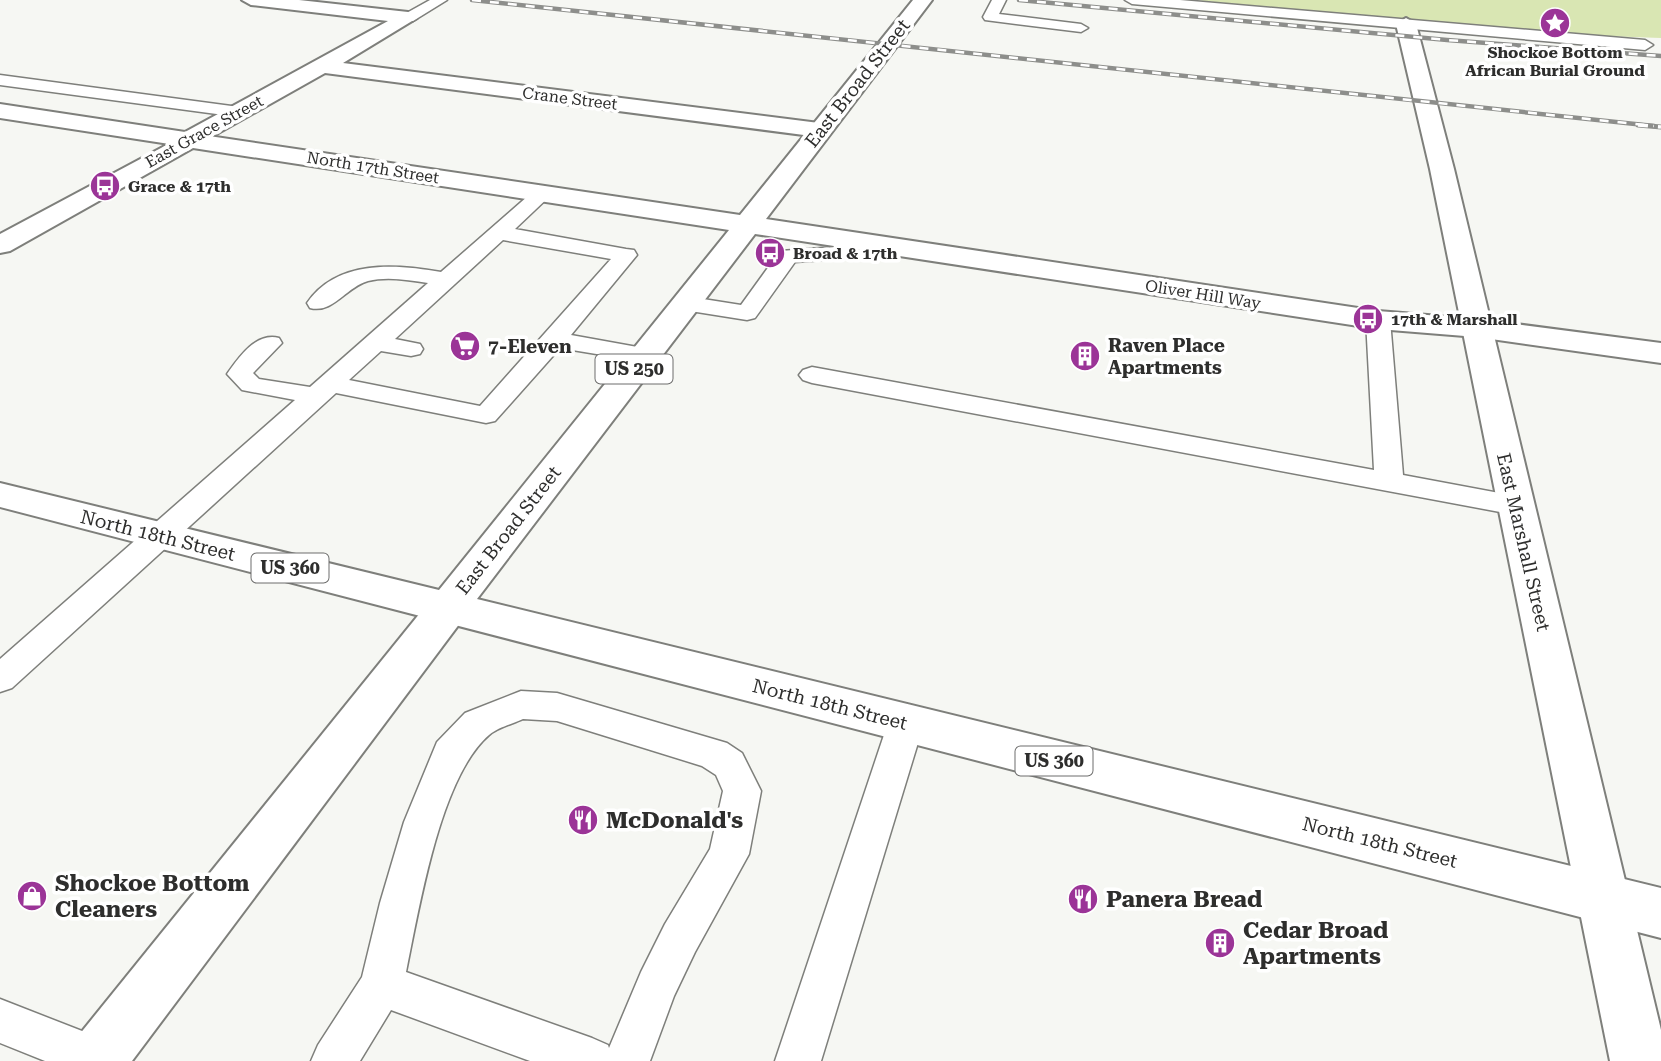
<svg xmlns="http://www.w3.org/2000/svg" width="1661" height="1061" viewBox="0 0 1661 1061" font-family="'Roboto Serif',serif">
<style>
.green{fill:#d9e6b3}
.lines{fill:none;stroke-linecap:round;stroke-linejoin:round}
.lane-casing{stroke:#7e7f7b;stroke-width:3}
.street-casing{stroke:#7e7f7b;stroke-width:4}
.secondary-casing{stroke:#7e7f7b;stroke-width:4}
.primary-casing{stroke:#7e7f7b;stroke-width:4}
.lane{fill:#fff;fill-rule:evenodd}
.street{fill:#fff;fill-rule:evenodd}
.secondary{fill:#fff;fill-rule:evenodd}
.primary{fill:#fff;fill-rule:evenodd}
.rail-far1-casing{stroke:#8d8e8b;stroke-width:4.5}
.rail-casing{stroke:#8d8e8b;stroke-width:5}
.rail-far1{stroke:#fff;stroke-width:2.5;stroke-dasharray:9;stroke-linecap:butt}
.rail{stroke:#fff;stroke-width:3.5;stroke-dasharray:10;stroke-linecap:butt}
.labels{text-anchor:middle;stroke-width:7;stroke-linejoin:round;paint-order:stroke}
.far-poi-label{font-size:16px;font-weight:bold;fill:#2e2e2d;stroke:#fff;text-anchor:start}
.far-street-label{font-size:16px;fill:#2e2e2d;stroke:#fff}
.shield{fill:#fff;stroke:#6d6d6c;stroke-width:2}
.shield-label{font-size:18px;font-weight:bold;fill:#2e2e2d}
.street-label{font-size:19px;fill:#2e2e2d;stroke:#fff}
.poi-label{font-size:19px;font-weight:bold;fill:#2e2e2d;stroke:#fff;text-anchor:start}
.near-poi-label{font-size:23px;font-weight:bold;fill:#2e2e2d;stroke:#fff;text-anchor:start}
</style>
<rect width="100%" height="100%" fill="#f6f7f3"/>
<path class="green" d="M1194 0H1661V38L1576 35Z"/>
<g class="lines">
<g class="lane-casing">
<path id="lane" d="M430 0H447L413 21H403L401 18 403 15Z
M992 0H1006L999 14 1081 24 1088 28 1081 32 985 20 983 17Z
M1125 0H1180L1645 40 1653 45 1645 50 1132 4Z
M0 75 239 107 248 112 239 117 0 85Z
M543 187 550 189 553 193 515 229 626 249 634 250 637 255 571 335 654 350 657 355 654 360 645 362 560 348 495 421 486 423 336 393 12 688 0 692V659L295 400 242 390 227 374C239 357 256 332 279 338L282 343 253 373 259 379 310 387 428 283C409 280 387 276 368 281 346 287 333 314 310 308L307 303C337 259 396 264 441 272L536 189ZM503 240 611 259 480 406 349 380 381 351 411 356 420 354 423 349 420 344 395 339Z
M852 234 859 236 863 240 851 258 795 262 755 318 747 320 684 310 676 308 673 303 676 298 684 296 741 305 780 251 836 247 845 236Z
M1378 313 1386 315 1390 320 1403 475 1526 498 1530 505 1526 512 1516 515 812 383 803 380 799 375 803 370 812 367 1374 470 1366 320 1370 315Z
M521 691 557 693 727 743 742 753 761 791 749 854 695 952 674 996 650 1061H530L391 1010 360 1061H311L318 1045 362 977 380 903 404 822 437 742 465 713ZM523 719 557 721 702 766 716 775 723 791 710 849 665 924 641 972 609 1048 608 1045 592 1038 406 972C419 909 440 777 489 735 498 727 513 724 523 719Z
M906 709 919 713 924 723 821 1061H775L888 723 893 713Z
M0 999 118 1045 125 1061H45L0 1043Z"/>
</g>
<g class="street-casing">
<path id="street" d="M242 0H299L408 12 417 18 343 63 819 123 827 125 831 130 827 135 819 137 325 73 197 145 189 147 0 118V104L185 132 388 21 251 5Z
M1406 18 1416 24 1454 169 1661 1030V1061H1610L1430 169 1396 24Z"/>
</g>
<g class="secondary-casing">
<path id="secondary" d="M448 593 463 597 469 608 463 619 132 1061H67L75 1040 433 597Z"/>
</g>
<g class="primary-casing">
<path id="primary" d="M913 0H932L766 219 1378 311 1477 319 1661 343V363L1477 337 1378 329 755 234 477 599 1661 888V938L0 507V483L439 590 729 230 193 148 10 251 0 253V234L189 133 740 215Z"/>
</g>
<use href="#lane" class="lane"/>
<use href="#street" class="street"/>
<use href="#secondary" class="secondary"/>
<use href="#primary" class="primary"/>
<g class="rail-far1-casing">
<path id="rail-far1" d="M472 0 1654 126
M1019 0 1447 40 1661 56"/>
</g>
<g class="rail-casing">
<path id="rail" d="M1638 125 1661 127"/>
</g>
<use href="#rail-far1" class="rail-far1"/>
<use href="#rail" class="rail"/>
</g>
<defs>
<g id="sight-disc" transform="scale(1.575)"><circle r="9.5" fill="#9b3497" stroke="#fff"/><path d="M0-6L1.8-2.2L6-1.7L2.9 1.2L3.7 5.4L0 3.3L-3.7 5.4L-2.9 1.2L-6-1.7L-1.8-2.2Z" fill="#fff"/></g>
<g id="bus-disc" transform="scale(1.575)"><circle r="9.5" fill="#9b3497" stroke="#fff"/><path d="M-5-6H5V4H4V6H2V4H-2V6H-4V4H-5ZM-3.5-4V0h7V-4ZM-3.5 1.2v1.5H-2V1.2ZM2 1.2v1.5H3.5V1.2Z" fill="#fff"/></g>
<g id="supermarket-disc" transform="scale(1.575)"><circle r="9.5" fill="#9b3497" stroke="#fff"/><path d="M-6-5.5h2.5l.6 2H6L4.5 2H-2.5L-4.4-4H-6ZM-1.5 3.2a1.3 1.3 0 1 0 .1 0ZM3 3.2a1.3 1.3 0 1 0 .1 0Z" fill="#fff"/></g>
<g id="building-disc" transform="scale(1.575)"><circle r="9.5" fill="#9b3497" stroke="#fff"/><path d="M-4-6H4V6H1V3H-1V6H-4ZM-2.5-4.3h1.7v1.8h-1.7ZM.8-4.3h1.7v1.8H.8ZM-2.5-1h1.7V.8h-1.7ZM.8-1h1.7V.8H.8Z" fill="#fff"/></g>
<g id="restaurant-disc" transform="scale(1.575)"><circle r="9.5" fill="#9b3497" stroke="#fff"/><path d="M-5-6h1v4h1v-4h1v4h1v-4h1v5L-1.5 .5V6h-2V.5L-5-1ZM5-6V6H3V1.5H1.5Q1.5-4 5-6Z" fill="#fff"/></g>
<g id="shop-disc" transform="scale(1.575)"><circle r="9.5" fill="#9b3497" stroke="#fff"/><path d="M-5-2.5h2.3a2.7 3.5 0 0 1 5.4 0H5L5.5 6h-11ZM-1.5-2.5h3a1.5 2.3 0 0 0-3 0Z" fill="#fff"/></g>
</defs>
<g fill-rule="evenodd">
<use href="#sight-disc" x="1555" y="23"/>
<use href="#bus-disc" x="105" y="186"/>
<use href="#bus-disc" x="770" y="253"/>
<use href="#bus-disc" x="1368" y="319"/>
<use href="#supermarket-disc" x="465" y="346"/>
<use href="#building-disc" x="1085" y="356"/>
<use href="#restaurant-disc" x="583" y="820"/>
<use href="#shop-disc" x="32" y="896"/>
<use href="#restaurant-disc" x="1083" y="899"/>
<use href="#building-disc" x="1220" y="943"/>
</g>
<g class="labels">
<g class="far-poi-label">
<text x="1555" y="58" text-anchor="middle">Shockoe Bottom<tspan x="1555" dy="18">African Burial Ground</tspan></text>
<text x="128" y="192">Grace &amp; 17th</text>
<text x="793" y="259">Broad &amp; 17th</text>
<text x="1391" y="325">17th &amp; Marshall</text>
</g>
<g class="far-street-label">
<text transform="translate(570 98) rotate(7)" y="6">Crane Street</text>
<text transform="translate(204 131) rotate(-29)" y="6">East Grace Street</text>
<text transform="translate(373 167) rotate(9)" y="6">North 17th Street</text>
<text transform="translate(1203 294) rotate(9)" y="6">Oliver Hill Way</text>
</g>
<g class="shield">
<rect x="595.5" y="354.5" width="77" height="29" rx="5"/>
<rect x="251.5" y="553.5" width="77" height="29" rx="5"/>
<rect x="1015.5" y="746.5" width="77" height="29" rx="5"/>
</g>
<g class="shield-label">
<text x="634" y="375">US 250</text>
<text x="290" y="574">US 360</text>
<text x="1054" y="767">US 360</text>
</g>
<g class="street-label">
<text transform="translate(857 83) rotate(-52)" y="7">East Broad Street</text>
<text transform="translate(508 530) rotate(-52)" y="7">East Broad Street</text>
<text transform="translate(158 535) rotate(14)" y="7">North 18th Street</text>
<text transform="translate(1524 542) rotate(77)" y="7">East Marshall Street</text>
<text transform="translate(830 704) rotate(14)" y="7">North 18th Street</text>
<text transform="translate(1380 842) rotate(14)" y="7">North 18th Street</text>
</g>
<g class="poi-label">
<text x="1108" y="352">Raven Place<tspan x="1108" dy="22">Apartments</tspan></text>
<text x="488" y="353">7-Eleven</text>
</g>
<g class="near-poi-label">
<text x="606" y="828">McDonald's</text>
<text x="55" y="891">Shockoe Bottom<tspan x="55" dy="26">Cleaners</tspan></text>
<text x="1106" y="907">Panera Bread</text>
<text x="1243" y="938">Cedar Broad<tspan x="1243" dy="26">Apartments</tspan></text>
</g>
</g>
</svg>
